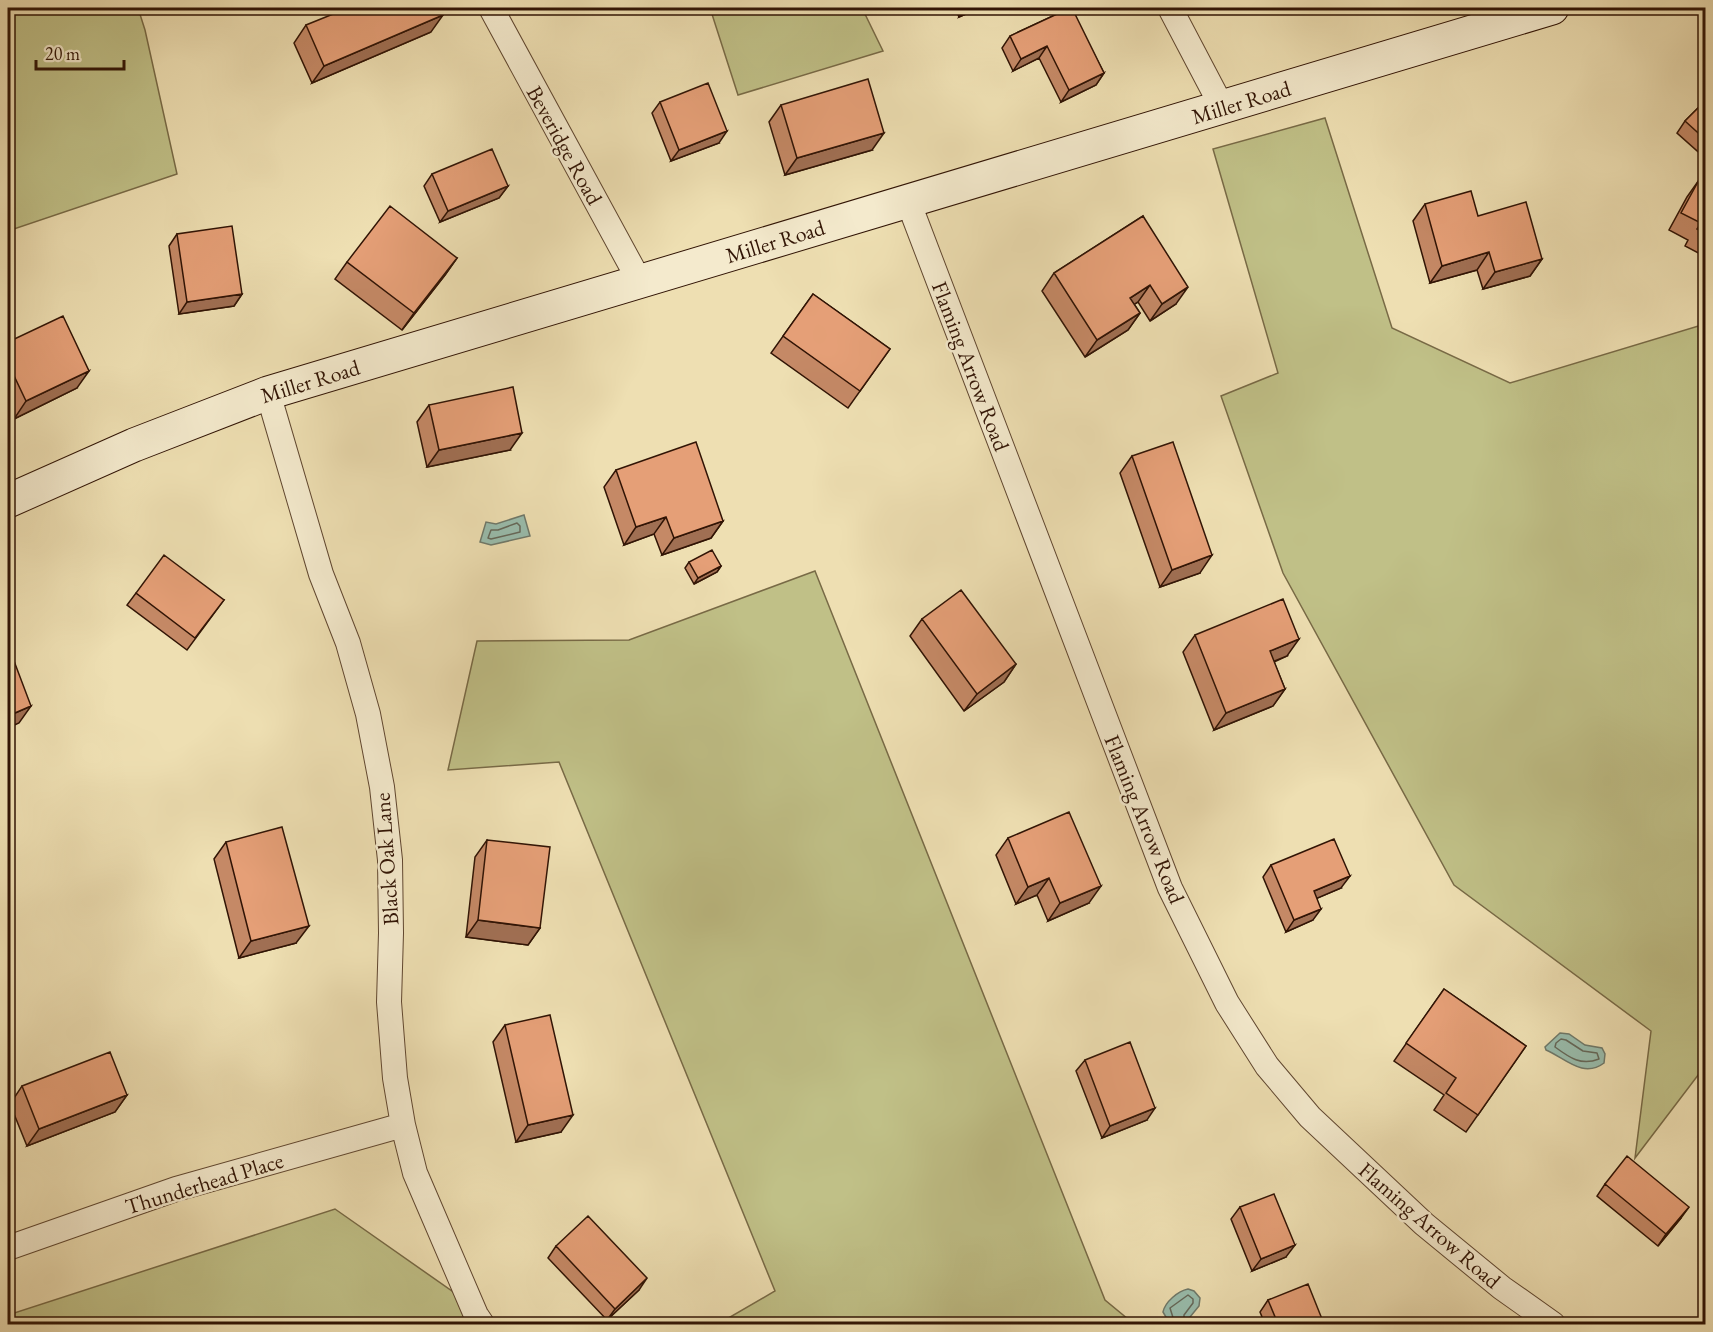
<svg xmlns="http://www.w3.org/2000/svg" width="1713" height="1332" viewBox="0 0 1713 1332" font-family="'EB Garamond',serif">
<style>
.green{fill:#c0c087;stroke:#786a46;stroke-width:1.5}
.water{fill:#99bdad;stroke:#6f796a;stroke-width:1.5}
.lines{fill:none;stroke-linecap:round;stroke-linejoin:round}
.shore{stroke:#656859;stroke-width:1.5}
.street-casing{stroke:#604730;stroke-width:26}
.secondary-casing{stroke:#311405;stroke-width:35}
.street{stroke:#f4eacd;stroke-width:24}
.secondary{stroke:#f4eacd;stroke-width:33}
.wall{fill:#c58966;stroke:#311405;stroke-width:1.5}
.shaded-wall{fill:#a06f53;stroke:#311405;stroke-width:1.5}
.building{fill:#e59f77;stroke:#311405;stroke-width:1.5}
.labels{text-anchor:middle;stroke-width:5;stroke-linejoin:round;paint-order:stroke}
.street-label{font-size:22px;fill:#311405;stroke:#f4eacd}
</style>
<rect width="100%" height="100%" fill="#eedfb2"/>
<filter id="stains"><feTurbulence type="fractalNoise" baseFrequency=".00333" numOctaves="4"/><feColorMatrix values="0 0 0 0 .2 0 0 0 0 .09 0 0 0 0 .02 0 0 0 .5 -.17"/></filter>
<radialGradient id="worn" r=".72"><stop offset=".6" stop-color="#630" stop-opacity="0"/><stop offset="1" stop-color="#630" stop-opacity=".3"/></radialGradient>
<path class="green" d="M8 8H138L145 30 177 174 8 231Z
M710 8H862L883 51 738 95Z
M1325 118 1392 328 1510 383 1705 324V1066L1635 1158 1651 1031 1454 885 1283 573 1221 396 1278 373 1213 149Z
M815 571 1105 1300 1134 1324H718L775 1291 559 762 448 770 477 641 629 640Z
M335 1209 499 1324H8V1315Z"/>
<path class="water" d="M524 515 530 536 491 545 480 542 486 522 496 524Z
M1560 1033 1569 1034 1585 1045 1602 1048 1605 1054 1604 1063C1583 1079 1565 1058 1546 1050L1545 1047Z
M1188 1289 1194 1291 1200 1298 1199 1306 1190 1317 1191 1324H1170L1163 1312C1165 1302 1178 1291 1188 1289Z"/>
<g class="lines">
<path class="shore" d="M517 523 520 526V532L491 539 488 538 491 530H498Z
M1561 1039 1566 1040 1583 1051 1597 1053 1599 1059C1581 1066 1570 1058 1555 1047L1556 1043Z
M1175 1324 1170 1308 1188 1295 1193 1299V1303L1184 1315V1324"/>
<g class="street-casing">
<path id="street" d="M491 8 640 282
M1170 8 1222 107
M908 201 1170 888 1227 1003 1267 1066 1310 1117 1424 1224 1502 1288 1553 1324
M268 393 321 574 348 643 368 714 382 787 390 860 391 933 389 1002 395 1078 403 1125 415 1173 476 1315 482 1324
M8 1248 176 1189 403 1125"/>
</g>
<g class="secondary-casing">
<path id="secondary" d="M8 501 134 445 268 393 1552 8"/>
</g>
<use href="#street" class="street"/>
<use href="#secondary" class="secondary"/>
</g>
<path class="wall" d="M955 8H980L959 17Z
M1070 8 1104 73 1096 85 1061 102 1039 58 1013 71 1002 48 1010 36Z
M306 25 431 32 312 83 294 43Z
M1706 100V156L1704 157 1677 133 1685 121Z
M660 102 719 143 671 161 652 113Z
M781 105 872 150 785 175 769 122Z
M432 174 508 186 499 198 440 222 424 186Z
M1699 180 1706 184V257L1685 246 1688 240 1669 230 1687 197Z
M1425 204 1478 216 1542 259 1530 276 1483 289 1477 270 1430 283 1413 221Z
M1143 216 1176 304 1150 321 1138 302 1134 304 1140 313 1128 330 1085 357 1042 291 1054 273Z
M177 234 242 294 234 306 179 314 169 246Z
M457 258 445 275 402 330 335 279 347 262Z
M813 294 890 349 848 408 771 353Z
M8 342 77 388 14 419 8 405Z
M429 405 510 450 427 467 417 422Z
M1132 456 1200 573 1160 587 1120 473Z
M616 470 723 521 711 538 662 555 654 534 624 545 604 487Z
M689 562 721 566 717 572 694 584 685 568Z
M136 593 224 600 187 650 127 605Z
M922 619 1016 664 1004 682 964 711 910 636Z
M1195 635 1287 656 1274 662 1285 689 1273 706 1214 730 1183 652Z
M1008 838 1089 903 1048 921 1037 895 1016 904 996 855Z
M487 840 540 928 528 945 466 937 475 857Z
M226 842 296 943 239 958 214 859Z
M1271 865 1341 888 1317 898 1313 920 1286 932 1263 877Z
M1444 989 1526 1046 1466 1132 1434 1110 1444 1095 1394 1061Z
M505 1025 561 1132 516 1142 493 1042Z
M1085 1060 1147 1120 1102 1138 1076 1071Z
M22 1086 127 1095 115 1112 27 1146 10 1104Z
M1605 1184 1681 1218 1658 1246 1597 1196Z
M1240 1207 1286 1257 1252 1271 1231 1219Z
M556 1246 639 1290 607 1320 548 1258Z
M1268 1300 1324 1324H1265L1260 1312Z"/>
<path class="shaded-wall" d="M965 8H980L959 17Z
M443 15 431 32 312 83 324 66Z
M1047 46 1039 58 1013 71 1021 59Z
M1104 73 1096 85 1061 102 1069 90Z
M727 131 719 143 671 161 679 150Z
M884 133 872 150 785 175 797 158Z
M508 186 499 198 440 222 448 211Z
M1489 252 1477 270 1430 283 1442 266Z
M457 258 445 275 402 330 414 313Z
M1542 259 1530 276 1483 289 1495 272Z
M1150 285 1138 302 1118 315 1130 298Z
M1188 287 1176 304 1150 321 1162 304Z
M242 294 234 306 179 314 187 302Z
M1140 313 1128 330 1085 357 1097 340Z
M89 371 77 388 14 419 26 401Z
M522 433 510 450 427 467 439 450Z
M666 517 654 534 624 545 636 527Z
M723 521 711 538 662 555 674 538Z
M1212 555 1200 573 1160 587 1172 570Z
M721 566 717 572 694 584 698 578Z
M1299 639 1287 656 1257 668 1270 651Z
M1016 664 1004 682 964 711 977 694Z
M1285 689 1273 706 1214 730 1226 713Z
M31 706 19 723 8 728V716Z
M1350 876 1341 888 1306 903 1314 891Z
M1049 878 1037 895 1016 904 1028 887Z
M1101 886 1089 903 1048 921 1060 903Z
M1321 909 1313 920 1286 932 1294 920Z
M478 920 540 928 528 945 466 937Z
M309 926 296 943 239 958 251 941Z
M127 1095 115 1112 27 1146 39 1129Z
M1155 1108 1147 1120 1102 1138 1110 1126Z
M573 1115 561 1132 516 1142 528 1125Z
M1689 1207 1681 1218 1658 1246 1666 1234Z
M1295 1245 1286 1257 1252 1271 1261 1259Z
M647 1278 639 1290 607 1320 615 1309Z"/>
<path class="building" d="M348 8H440L443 15 324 66 306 25Z
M1070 8H1072L1104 73 1069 90 1047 46 1021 59 1010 36Z
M868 79 884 133 797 158 781 105Z
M708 83 727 131 679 150 660 102Z
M1706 100V140L1685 121Z
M492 149 508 186 448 211 432 174Z
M1699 180 1706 184V234L1697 229 1701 223 1681 213Z
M1471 191 1478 216 1526 202 1542 259 1495 272 1489 252 1442 266 1425 204Z
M390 206 457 258 414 313 347 262Z
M1143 216 1188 287 1162 304 1150 285 1130 298 1140 313 1097 340 1054 273Z
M232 226 242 294 187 302 177 234Z
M813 294 890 349 860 391 783 336Z
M63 316 89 371 26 401 8 363V342Z
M513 387 522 433 439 450 429 405Z
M696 442 723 521 674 538 666 517 636 527 616 470Z
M1173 442 1212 555 1172 570 1132 456Z
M712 550 721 566 698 578 689 562Z
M164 555 224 600 195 638 136 593Z
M961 590 1016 664 977 694 922 619Z
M1283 599 1299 639 1270 651 1285 689 1226 713 1195 635Z
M11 653 31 706 8 716V655Z
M1069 812 1101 886 1060 903 1049 878 1028 887 1008 838Z
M282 827 309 926 251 941 226 842Z
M1334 839 1350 876 1314 891 1321 909 1294 920 1271 865Z
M487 840 550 847 540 928 478 920Z
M1444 989 1526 1046 1478 1115 1446 1093 1456 1078 1406 1043Z
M550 1015 573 1115 528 1125 505 1025Z
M1130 1042 1155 1108 1110 1126 1085 1060Z
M110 1052 127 1095 39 1129 22 1086Z
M1627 1156 1689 1207 1666 1234 1605 1184Z
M1274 1194 1295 1245 1261 1259 1240 1207Z
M588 1216 647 1278 615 1309 556 1246Z
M1308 1284 1324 1324H1278L1268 1300Z"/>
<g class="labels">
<g class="street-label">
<text transform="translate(1241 102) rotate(-17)" y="8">Miller Road</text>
<text transform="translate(565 145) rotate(61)" y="8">Beveridge Road</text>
<text transform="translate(775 241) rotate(-17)" y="8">Miller Road</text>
<text transform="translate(971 366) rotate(69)" y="8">Flaming Arrow Road</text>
<text transform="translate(310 381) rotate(-17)" y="8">Miller Road</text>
<text transform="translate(1145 819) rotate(68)" y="8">Flaming Arrow Road</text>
<text transform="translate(386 859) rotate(-94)" y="8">Black Oak Lane</text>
<text transform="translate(204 1183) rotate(-17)" y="8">Thunderhead Place</text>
<text transform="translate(1430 1225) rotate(41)" y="8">Flaming Arrow Road</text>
</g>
</g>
<rect width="1713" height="1332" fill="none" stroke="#eedfb2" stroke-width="30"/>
<rect x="9" y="9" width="1695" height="1314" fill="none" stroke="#311405" stroke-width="3"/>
<rect x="15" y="15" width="1683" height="1302" fill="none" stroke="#311405" stroke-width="1.5"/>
<path d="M36 60v9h88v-9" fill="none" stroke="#311405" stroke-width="3"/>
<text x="45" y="60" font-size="18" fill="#311405" stroke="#f4eacd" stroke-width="4.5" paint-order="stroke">20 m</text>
<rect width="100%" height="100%" filter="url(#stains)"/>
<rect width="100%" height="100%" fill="url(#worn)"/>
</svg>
